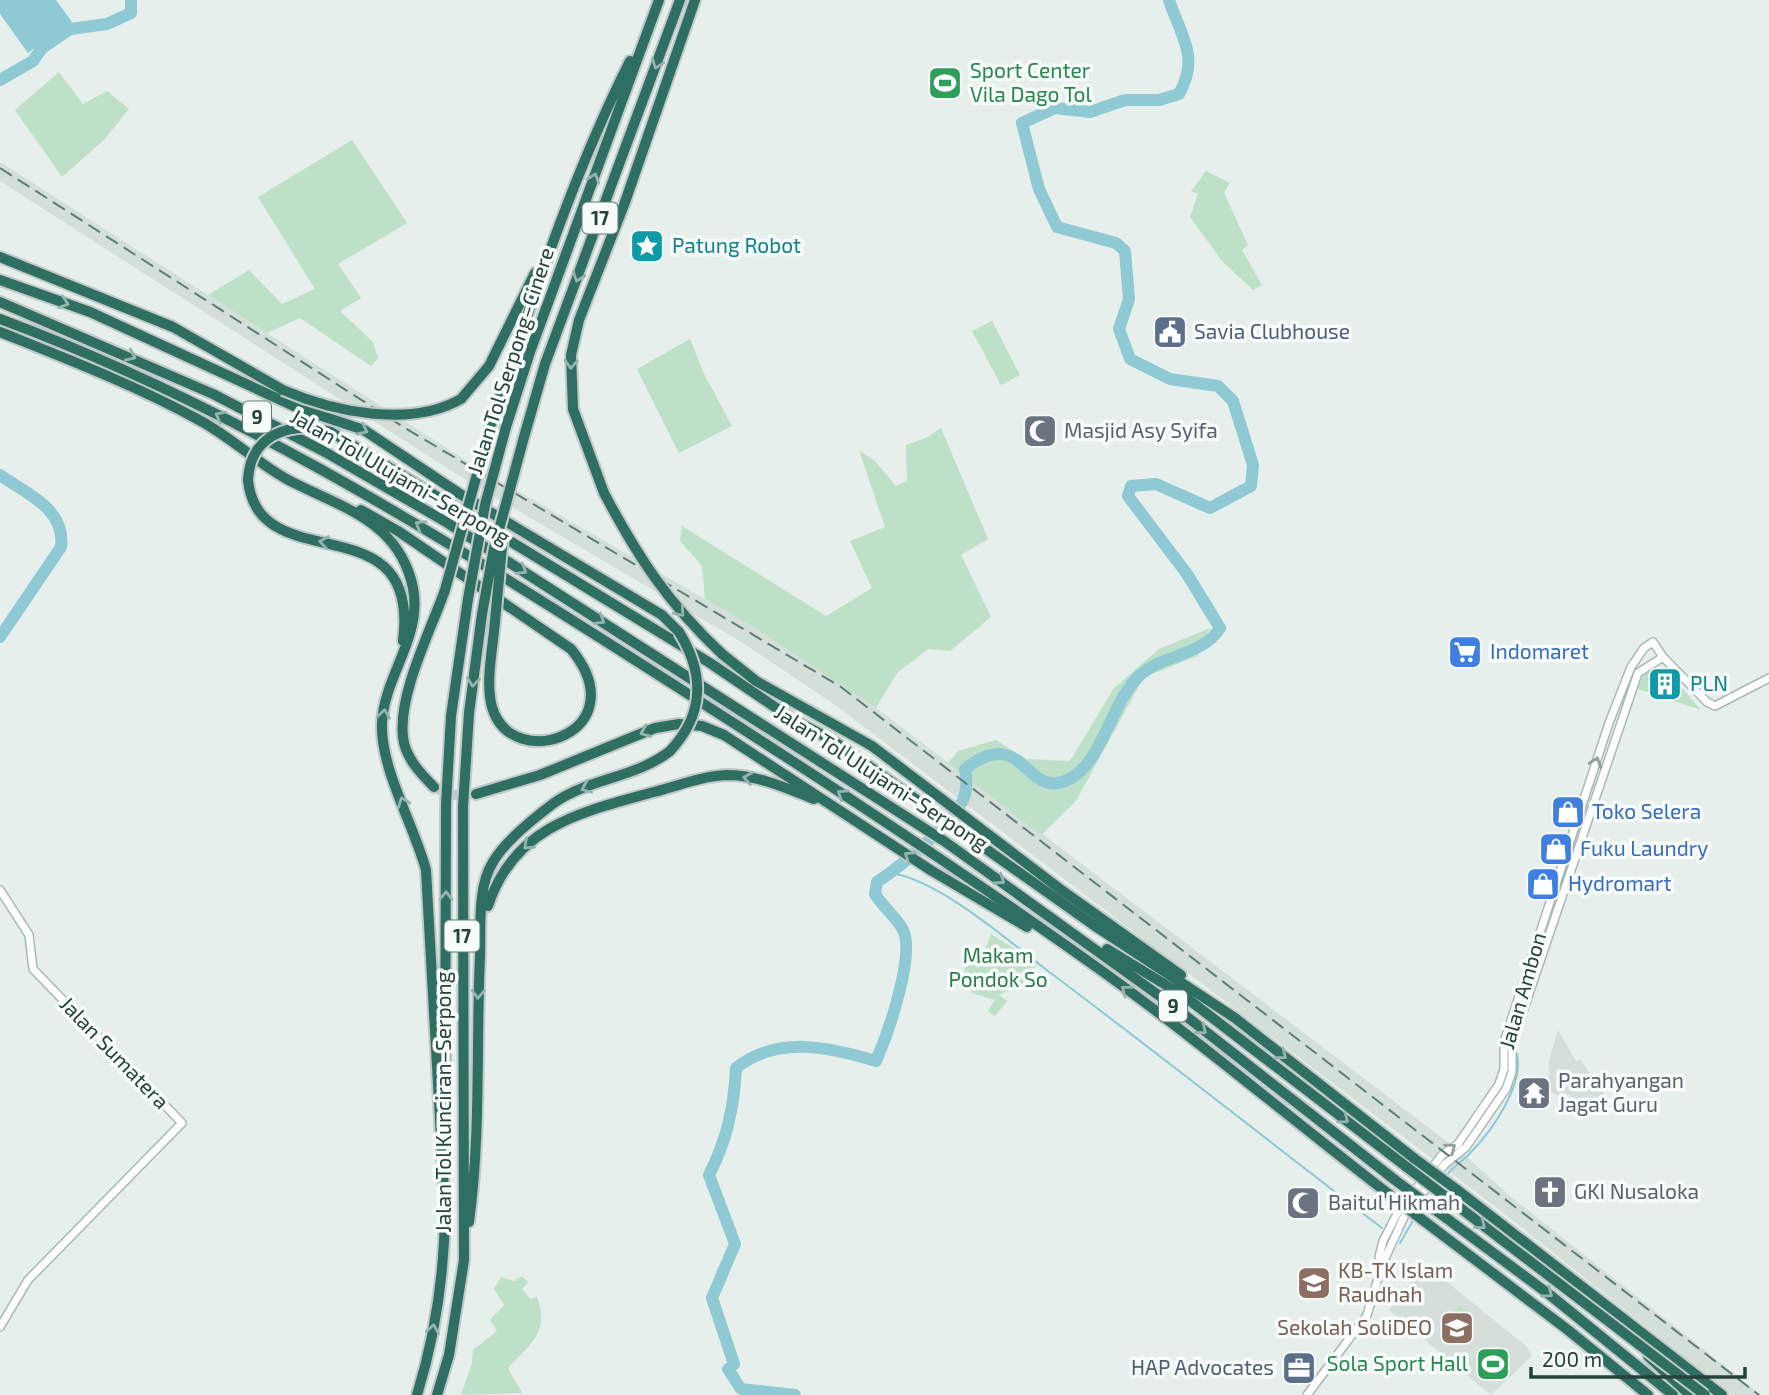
<svg xmlns="http://www.w3.org/2000/svg" width="1769" height="1395" viewBox="0 0 1769 1395" font-family="'Exo 2',sans-serif">
<style>
.built{fill:#d4dfda}
.green{fill:#bfe0c8}
.water{fill:#8ec9d4}
.lines{fill:none;stroke-linecap:round;stroke-linejoin:round}
.stream{stroke:#8ec9d4;stroke-width:2}
.river{stroke:#8ec9d4;stroke-width:12}
.motorway-tunnel{stroke:#bfccc8;stroke-width:10;stroke-dasharray:10 5;stroke-linecap:butt}
.tertiary-casing{stroke:#a8b8b2;stroke-width:10}
.motorway-casing{stroke:#c2cac8;stroke-width:14}
.tertiary{stroke:#fff;stroke-width:7}
.motorway{stroke:#2f6f62;stroke-width:10}
.rail{stroke:#5f7d75;stroke-width:2;stroke-dasharray:14 7;stroke-linecap:butt}
.motorway-bridge-casing{stroke:#c2cac8;stroke-width:14;stroke-linecap:butt}
.motorway-bridge{stroke:#2f6f62;stroke-width:10}
.oneway{stroke:#93b5ae}
.oneway2{stroke:#92a09c}
.labels{text-anchor:middle;stroke-width:7;stroke-linejoin:round;paint-order:stroke}
.shield{fill:#f7fbf9;stroke:#637a73;stroke-width:2}
.shield-label{font-size:19px;font-weight:bold;fill:#24423a}
.leisure-label{font-size:21px;fill:#27864d;stroke:#f7fbf9;text-anchor:start}
.culture-label{font-size:21px;fill:#0d838f;stroke:#f7fbf9;text-anchor:start}
.service-label{font-size:21px;fill:#4e5e75;stroke:#f7fbf9;text-anchor:start}
.street-label{font-size:21px;fill:#24423a;stroke:#f7fbf9}
.worship-label{font-size:21px;fill:#5b616d;stroke:#f7fbf9;text-anchor:start}
.shop-label{font-size:21px;fill:#366cbe;stroke:#f7fbf9;text-anchor:start}
.park-label{font-size:21px;fill:#2d7a4b;stroke:#f7fbf9}
.education-label{font-size:21px;fill:#785e54;stroke:#f7fbf9;text-anchor:start}
</style>
<rect width="100%" height="100%" fill="#e6efeb"/>
<path class="built" d="M0 162 473 465 755 628 854 691 1466 1156 1510 1196 1761 1395H1732L1497 1208 838 707 743 643 461 477 0 181Z
M1558 1030 1576 1061 1580 1059 1605 1095 1591 1108 1586 1099 1576 1105 1569 1094 1562 1099 1549 1090V1061Z
M1426 1269 1432 1270 1526 1346 1532 1356 1491 1395 1389 1310 1418 1273Z"/>
<path class="green" d="M59 72 83 104 107 91 129 109 104 140 62 177 15 110Z
M352 140 407 223 338 264 361 298 340 311 373 342 378 358 371 366 300 318 267 333 208 295 249 270 282 304 315 289 258 197Z
M1206 171 1230 183 1224 193 1248 245 1242 250 1262 285 1253 290 1222 261 1190 217 1198 194 1191 191Z
M992 321 1020 375 1001 385 972 331Z
M690 339 704 374 732 426 679 453 637 369Z
M941 428 988 539 961 555 991 617 950 651 928 649 897 673 876 708 755 628 705 599 702 566 680 541 682 526 826 616 872 588 850 541 885 527 859 450 875 461 896 486 907 481 906 445 928 437Z
M1210 628 1198 656 1144 677 1076 801 1041 835 948 763 958 751 996 740 1026 759 1070 761 1114 688 1159 649Z
M1661 667 1665 668 1701 710 1638 689 1643 674Z
M991 934 1037 963 1029 980 999 995 1007 1001 995 1016 988 1011 995 1000 972 993 963 977 966 965 985 950Z
M522 1276 528 1282 522 1289 530 1299 537 1297C550 1332 531 1343 508 1368L522 1393 461 1395 472 1363 473 1350 497 1331 490 1320 504 1305 494 1289 501 1277 514 1281Z
M1459 1305 1473 1316 1457 1336 1443 1325Z"/>
<path class="water" d="M0 0H56L72 22 28 53 0 14Z"/>
<g class="lines">
<path class="stream" d="M891 873C941 881 1007 940 1048 971 1160 1055 1270 1142 1382 1228
M1447 1175C1454 1166 1464 1160 1471 1152 1493 1130 1524 1084 1517 1054
M1400 1243 1414 1219"/>
<path class="river" d="M0 80 33 61 42 48 70 29 107 24 131 13V0
M0 475C27 494 66 509 61 547L0 637
M795 1395 741 1389 728 1369 734 1364 712 1298 735 1244 709 1175C727 1140 734 1107 736 1068 778 1035 829 1047 876 1061 887 1036 917 952 902 928 895 916 882 906 875 894L877 882C901 866 948 828 962 802 967 793 967 780 965 769 1019 726 1025 789 1058 783 1101 775 1109 704 1139 676 1162 654 1203 656 1220 628L1187 574 1128 496 1131 486 1156 484 1210 508 1251 486 1253 465 1233 401 1218 386 1170 379 1130 359 1119 329 1129 299 1125 251 1116 243 1057 227 1039 189 1022 123 1055 108 1090 112 1125 100H1159L1179 94C1200 57 1181 36 1169 0"/>
<path class="motorway-tunnel" d="M434 787 452 795 473 794"/>
<g class="tertiary-casing">
<path id="tertiary" d="M0 890 29 935 33 969 182 1123 28 1280 0 1327
M1382 1265 1379 1257 1383 1241 1398 1212 1442 1155 1458 1144 1499 1084 1504 1069V1042L1609 723 1631 667 1644 648 1653 642 1663 657 1707 702 1715 706 1769 678
M1307 1395 1367 1315 1382 1265 1404 1217 1445 1164 1466 1147 1506 1089 1512 1072V1044L1638 673 1663 657"/>
</g>
<g class="motorway-casing">
<path id="motorway" d="M0 257 173 327 283 390
M0 280 90 312 298 408 364 430 460 494 662 615 679 632
M0 302 213 394 325 452 446 522 944 841 1168 1002 1395 1180
M0 319C218 400 417 521 613 646 775 749 938 854 1095 966 1196 1038 1291 1119 1390 1195
M0 332C67 359 135 385 199 420 229 436 254 460 283 477 316 496 362 509 388 538 402 553 412 575 414 595 419 641 384 678 382 723 380 768 414 825 426 870L445 1209
M461 399 489 366 535 273
M492 420C533 298 572 176 630 61
M506 427 530 352 659 0
M331 432 710 663 794 720 832 740 1092 924 1235 1018 1415 1159
M524 437 545 364 680 0
M248 480C258 582 421 499 403 641
M604 493 573 409 571 355 579 320 624 205 695 0
M361 510 398 531 571 649C639 732 512 776 492 707 485 682 493 648 495 621
M722 654 756 681 872 746 1060 889 1181 975
M434 787C420 773 405 757 403 737 398 694 431 630 445 590
M476 794 540 775 655 728 679 724 702 726 724 735 932 871 1027 927
M488 906C514 826 581 812 654 792 677 786 702 776 727 775 758 775 786 788 814 799
M1107 949 1184 996 1408 1168
M445 1115 446 805 451 716 468 599
M1456 1189 1722 1395
M1434 1209 1550 1295 1673 1395
M1424 1221 1568 1330 1648 1395
M469 1222C481 1135 476 1044 480 956 481 928 477 887 493 862 505 841 534 818 554 803 589 778 636 778 670 751
M1648 1356 1690 1395
M417 1395C436 1333 445 1269 445 1205
M437 1395 449 1355 464 1260 463 807 469 713 482 614"/>
</g>
<use href="#tertiary" class="tertiary"/>
<use href="#motorway" class="motorway"/>
<path class="rail" d="M0 168 405 428 841 687 1759 1395"/>
<g class="motorway-bridge-casing">
<path id="motorway-bridge" d="M283 390C334 412 410 428 461 399
M248 480C250 434 292 420 331 432
M604 493C639 559 668 603 722 654
M445 590 492 420
M468 599 485 505 506 427
M482 614 494 548 524 437
M495 621 503 536
M670 751C704 715 705 674 679 632
M1415 1159 1456 1189
M1408 1168 1705 1395
M1395 1180 1434 1209
M1390 1195 1424 1221"/>
</g>
<use href="#motorway-bridge" class="motorway-bridge"/>
</g>
<defs><path id="oneway-chevron" d="M-2-3.5L2.5 0L-2 3.5" fill="none" stroke-width="1.6" stroke-linecap="round" stroke-linejoin="round" transform="scale(1.75)"/></defs>
<g class="oneway">
<use href="#oneway-chevron" transform="translate(657 64) rotate(110)"/>
<use href="#oneway-chevron" transform="translate(594 178) rotate(-70)"/>
<use href="#oneway-chevron" transform="translate(578 277) rotate(110)"/>
<use href="#oneway-chevron" transform="translate(64 303) rotate(19)"/>
<use href="#oneway-chevron" transform="translate(131 356) rotate(24)"/>
<use href="#oneway-chevron" transform="translate(571 364) rotate(93)"/>
<use href="#oneway-chevron" transform="translate(220 416) rotate(-152)"/>
<use href="#oneway-chevron" transform="translate(363 430) rotate(26)"/>
<use href="#oneway-chevron" transform="translate(420 525) rotate(-149)"/>
<use href="#oneway-chevron" transform="translate(324 542) rotate(-171)"/>
<use href="#oneway-chevron" transform="translate(522 570) rotate(31)"/>
<use href="#oneway-chevron" transform="translate(680 612) rotate(49)"/>
<use href="#oneway-chevron" transform="translate(600 620) rotate(32)"/>
<use href="#oneway-chevron" transform="translate(473 682) rotate(97)"/>
<use href="#oneway-chevron" transform="translate(384 714) rotate(-82)"/>
<use href="#oneway-chevron" transform="translate(645 732) rotate(159)"/>
<use href="#oneway-chevron" transform="translate(748 778) rotate(-170)"/>
<use href="#oneway-chevron" transform="translate(586 788) rotate(157)"/>
<use href="#oneway-chevron" transform="translate(842 794) rotate(-147)"/>
<use href="#oneway-chevron" transform="translate(403 802) rotate(-111)"/>
<use href="#oneway-chevron" transform="translate(528 845) rotate(138)"/>
<use href="#oneway-chevron" transform="translate(909 856) rotate(-147)"/>
<use href="#oneway-chevron" transform="translate(1000 880) rotate(35)"/>
<use href="#oneway-chevron" transform="translate(446 896) rotate(-90)"/>
<use href="#oneway-chevron" transform="translate(1126 990) rotate(-142)"/>
<use href="#oneway-chevron" transform="translate(478 994) rotate(92)"/>
<use href="#oneway-chevron" transform="translate(1202 1030) rotate(38)"/>
<use href="#oneway-chevron" transform="translate(1282 1055) rotate(38)"/>
<use href="#oneway-chevron" transform="translate(1344 1119) rotate(37)"/>
<use href="#oneway-chevron" transform="translate(1481 1225) rotate(38)"/>
<use href="#oneway-chevron" transform="translate(1548 1293) rotate(37)"/>
<use href="#oneway-chevron" transform="translate(433 1329) rotate(-81)"/>
</g>
<g class="oneway2">
<use href="#oneway-chevron" transform="translate(1596 762) rotate(-72)"/>
<use href="#oneway-chevron" transform="translate(1451 1148) rotate(-37)"/>
</g>
<defs>
<g id="stadium-square" transform="scale(1.75)"><rect x="-9" y="-9" width="18" height="18" rx="4" fill="#2e9e5b" stroke="#f7fbf9"/><path d="M0-5a6.5 5 0 1 0 0 10a6.5 5 0 1 0 0-10ZM-3.5-1.8h7v3.6h-7Z" fill="#fff"/></g>
<g id="sight-square" transform="scale(1.75)"><rect x="-9" y="-9" width="18" height="18" rx="4" fill="#0f9aa8" stroke="#f7fbf9"/><path d="M0-6L1.8-2.2L6-1.7L2.9 1.2L3.7 5.4L0 3.3L-3.7 5.4L-2.9 1.2L-6-1.7L-1.8-2.2Z" fill="#fff"/></g>
<g id="civic-square" transform="scale(1.75)"><rect x="-9" y="-9" width="18" height="18" rx="4" fill="#5c6f8a" stroke="#f7fbf9"/><path d="M-.6-6.5H3V-4.5H.6V-3L4-1V1h2V6H-6V1h2V-1L-.6-3ZM-1.2 2.5V6h2.4V2.5Z" fill="#fff"/></g>
<g id="mosque-square" transform="scale(1.75)"><rect x="-9" y="-9" width="18" height="18" rx="4" fill="#6b7280" stroke="#f7fbf9"/><path d="M3.5-4.9A6 6 0 1 0 3.5 4.9A5 5 0 1 1 3.5-4.9Z" fill="#fff"/></g>
<g id="supermarket-square" transform="scale(1.75)"><rect x="-9" y="-9" width="18" height="18" rx="4" fill="#3f7fe0" stroke="#f7fbf9"/><path d="M-6-5.5h2.5l.6 2H6L4.5 2H-2.5L-4.4-4H-6ZM-1.5 3.2a1.3 1.3 0 1 0 .1 0ZM3 3.2a1.3 1.3 0 1 0 .1 0Z" fill="#fff"/></g>
<g id="building-square" transform="scale(1.75)"><rect x="-9" y="-9" width="18" height="18" rx="4" fill="#0f9aa8" stroke="#f7fbf9"/><path d="M-4-6H4V6H1V3H-1V6H-4ZM-2.5-4.3h1.7v1.8h-1.7ZM.8-4.3h1.7v1.8H.8ZM-2.5-1h1.7V.8h-1.7ZM.8-1h1.7V.8H.8Z" fill="#fff"/></g>
<g id="shop-square" transform="scale(1.75)"><rect x="-9" y="-9" width="18" height="18" rx="4" fill="#3f7fe0" stroke="#f7fbf9"/><path d="M-5-2.5h2.3a2.7 3.5 0 0 1 5.4 0H5L5.5 6h-11ZM-1.5-2.5h3a1.5 2.3 0 0 0-3 0Z" fill="#fff"/></g>
<g id="temple-square" transform="scale(1.75)"><rect x="-9" y="-9" width="18" height="18" rx="4" fill="#6b7280" stroke="#f7fbf9"/><path d="M0-6L5-2H3V0L6.5 2.5H4V6H1.5V3h-3V6H-4V2.5H-6.5L-3 0V-2H-5Z" fill="#fff"/></g>
<g id="church-square" transform="scale(1.75)"><rect x="-9" y="-9" width="18" height="18" rx="4" fill="#6b7280" stroke="#f7fbf9"/><path d="M-1.2-6h2.4v3.5h3.3v2.4h-3.3V6h-2.4V-.1h-3.3v-2.4h3.3Z" fill="#fff"/></g>
<g id="school-square" transform="scale(1.75)"><rect x="-9" y="-9" width="18" height="18" rx="4" fill="#8d6e63" stroke="#f7fbf9"/><path d="M0-5L7-2L0 1L-7-2ZM-4 1L0 2.5L4 1V4Q0 6-4 4Z" fill="#fff"/></g>
<g id="office-square" transform="scale(1.75)"><rect x="-9" y="-9" width="18" height="18" rx="4" fill="#5c6f8a" stroke="#f7fbf9"/><path d="M-6-3h4V-5.5h4V-3h4V5H-6ZM-1-4.5V-3h2v-1.5ZM-6 0V1H6V0Z" fill="#fff"/></g>
</defs>
<g fill-rule="evenodd">
<use href="#stadium-square" x="945" y="83"/>
<use href="#sight-square" x="647" y="246"/>
<use href="#civic-square" x="1170" y="332"/>
<use href="#mosque-square" x="1040" y="431"/>
<use href="#supermarket-square" x="1465" y="652"/>
<use href="#building-square" x="1665" y="684"/>
<use href="#shop-square" x="1568" y="812"/>
<use href="#shop-square" x="1556" y="849"/>
<use href="#shop-square" x="1543" y="884"/>
<use href="#temple-square" x="1534" y="1093"/>
<use href="#church-square" x="1550" y="1192"/>
<use href="#mosque-square" x="1303" y="1203"/>
<use href="#school-square" x="1314" y="1283"/>
<use href="#school-square" x="1457" y="1328"/>
<use href="#stadium-square" x="1493" y="1364"/>
<use href="#office-square" x="1299" y="1368"/>
</g>
<g class="labels">
<g class="shield">
<rect x="582.5" y="202.5" width="35" height="31" rx="5"/>
<rect x="243" y="401.5" width="28" height="31" rx="5"/>
<rect x="444.5" y="920.5" width="35" height="31" rx="5"/>
<rect x="1159" y="990.5" width="28" height="31" rx="5"/>
</g>
<g class="shield-label">
<text x="600" y="225">17</text>
<text x="257" y="424">9</text>
<text x="462" y="943">17</text>
<text x="1173" y="1013">9</text>
</g>
<g class="leisure-label">
<text x="970" y="78">Sport Center<tspan x="970" dy="24">Vila Dago Tol</tspan></text>
<text x="1468" y="1371" text-anchor="end">Sola Sport Hall</text>
</g>
<g class="culture-label">
<text x="672" y="253">Patung Robot</text>
<text x="1690" y="691">PLN</text>
</g>
<g class="service-label">
<text x="1194" y="339">Savia Clubhouse</text>
<text x="1274" y="1375" text-anchor="end">HAP Advocates</text>
</g>
<g class="street-label">
<text transform="translate(511 361) rotate(-72)" y="7">Jalan Tol Serpong–Cinere</text>
<text transform="translate(400 477) rotate(30)" y="7">Jalan Tol Ulujami–Serpong</text>
<text transform="translate(881 778) rotate(33)" y="7">Jalan Tol Ulujami–Serpong</text>
<text transform="translate(1523 991) rotate(-74)" y="7">Jalan Ambon</text>
<text transform="translate(114 1053) rotate(46)" y="7">Jalan Sumatera</text>
<text transform="translate(444 1102) rotate(-90)" y="7">Jalan Tol Kunciran–Serpong</text>
</g>
<g class="worship-label">
<text x="1064" y="438">Masjid Asy Syifa</text>
<text x="1558" y="1088">Parahyangan<tspan x="1558" dy="24">Jagat Guru</tspan></text>
<text x="1574" y="1199">GKI Nusaloka</text>
<text x="1328" y="1210">Baitul Hikmah</text>
</g>
<g class="shop-label">
<text x="1490" y="659">Indomaret</text>
<text x="1592" y="819">Toko Selera</text>
<text x="1580" y="856">Fuku Laundry</text>
<text x="1568" y="891">Hydromart</text>
</g>
<g class="park-label">
<text x="998" y="963">Makam<tspan x="998" dy="24">Pondok So</tspan></text>
</g>
<g class="education-label">
<text x="1338" y="1278">KB-TK Islam<tspan x="1338" dy="24">Raudhah</tspan></text>
<text x="1432" y="1335" text-anchor="end">Sekolah SoliDEO</text>
</g>
</g>
<path d="M1531 1367v10h214v-10" fill="none" stroke="#24423a" stroke-width="3.5"/>
<text x="1542" y="1367" font-size="21" fill="#24423a" stroke="#f7fbf9" stroke-width="5" paint-order="stroke">200 m</text>
</svg>
